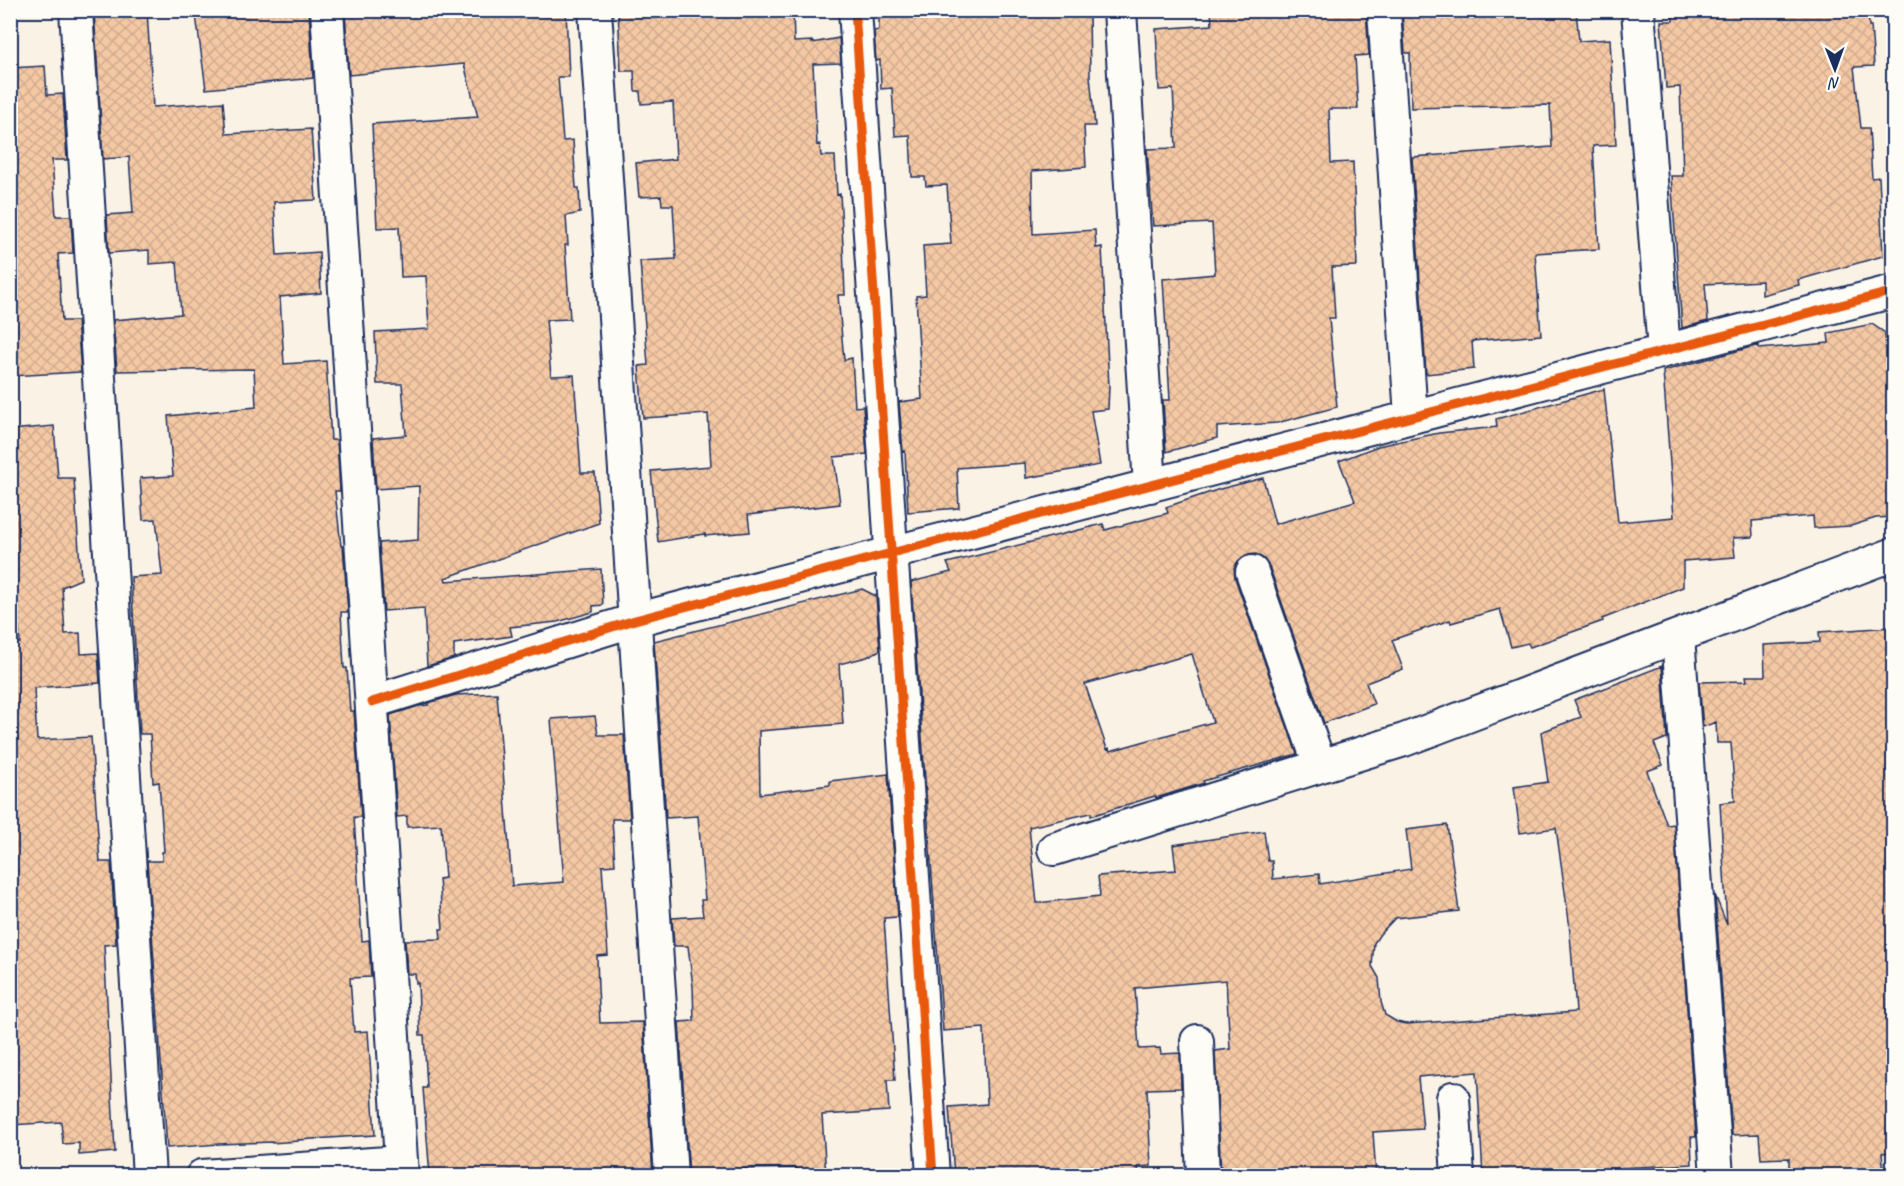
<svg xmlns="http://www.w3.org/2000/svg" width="1904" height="1186" viewBox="0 0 1904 1186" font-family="Caveat,sans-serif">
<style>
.building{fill:url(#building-cross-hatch);stroke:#1b2f5e;stroke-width:1.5;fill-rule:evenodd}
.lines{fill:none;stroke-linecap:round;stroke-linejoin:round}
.street-casing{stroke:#1b2f5e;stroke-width:36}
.street{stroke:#fdfcf7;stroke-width:32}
.cycleway-casing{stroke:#fdfcf7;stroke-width:13}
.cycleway{stroke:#e8590c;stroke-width:9}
</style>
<defs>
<pattern id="building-cross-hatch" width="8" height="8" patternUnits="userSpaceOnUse" patternTransform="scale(1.5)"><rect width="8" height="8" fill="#f5c8a4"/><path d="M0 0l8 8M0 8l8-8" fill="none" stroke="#d1ac90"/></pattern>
</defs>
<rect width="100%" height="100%" fill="#fbf2e6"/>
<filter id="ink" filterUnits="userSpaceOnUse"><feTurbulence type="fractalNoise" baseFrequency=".0167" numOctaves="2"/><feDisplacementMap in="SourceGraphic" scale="12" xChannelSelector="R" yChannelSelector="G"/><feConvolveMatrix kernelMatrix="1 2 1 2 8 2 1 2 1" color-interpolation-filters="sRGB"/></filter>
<g filter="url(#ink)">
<path class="building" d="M94 10H147L153 107 223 102 226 134 311 129 316 200 274 202 277 255 319 252 321 293 280 297 284 364 326 361 331 440H337L340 491H335L341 546H343L348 612H341L344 668H347L350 711H354L361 817H354L362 941 369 940 371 977 350 978 354 1032 368 1031 375 1135 298 1140V1141L272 1143V1142L219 1144 167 1148 147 861H162V852H164L159 782 153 783 150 734H140L131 577 162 575 156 519 143 520 140 478 173 476 168 416 256 407 254 369 117 371 113 320 181 314 177 262 149 264V250L109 253 107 215 133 213 129 157 103 159Z
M257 10H309L313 78 206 89 196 15Z
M345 10H566L569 77H558L563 141 573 140 576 188H579L580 213 566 216 568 245H565L570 319 546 320 551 376 574 375 581 473H595L599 523 445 578 446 581 601 569 603 605 593 606V612L557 622 510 627 512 636 454 644V658L427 666 424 608 384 611 379 543 418 540 419 486 376 489 373 438 406 435 402 384H377L375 332 429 329 426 276 401 277 399 227 377 228 372 124 478 117 464 64 349 75Z
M618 10H793L794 42 812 41V43L839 38 841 63 813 64 817 145 820 144 821 156H835L837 195 840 194 843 245 845 295H838L844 360 852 358 855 407 863 406 867 454 834 457 840 504 748 515 750 532 705 536V534L658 542 651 471 711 466 708 414 643 418 639 366 648 365 640 261 676 259 673 205H662L661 196 639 197 636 163 676 159 673 102 641 104 640 91H635L634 71H621Z
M879 10H1089L1090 76 1095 126H1084L1086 167 1032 171 1033 234 1095 230 1096 248 1102 247 1109 386 1108 409 1091 411 1100 465 1026 478 1025 463 957 468 959 508 908 512 905 451 903 452 899 402 922 399 916 296 926 295 923 246 951 244 947 185 926 186 925 177H912L910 135 895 136 892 88 881 89 880 60 876 61 874 31 879 30Z
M1211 10H1366L1369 55 1355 56 1358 109H1329L1331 163 1353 162 1357 266 1332 267 1335 318H1329L1337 407 1277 423 1217 427V438L1166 452 1163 400H1170L1163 279 1215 274 1212 223 1153 226 1147 149 1176 148 1173 89 1159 90 1156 29 1212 25Z
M1402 10H1576L1579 41 1610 39 1616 145 1593 146 1599 249 1535 253 1541 335 1472 341 1474 369 1426 374 1412 157 1552 147 1550 105 1411 108 1410 53H1405Z
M1672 10H1868L1869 26H1871L1874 66 1854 67 1861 128H1869L1872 178 1879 177 1883 256 1798 280 1799 285 1762 295V281L1705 284 1708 321 1682 328 1671 176H1683L1680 87 1666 88 1661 21H1673Z
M45 66 47 95 63 94 67 160H52L56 216H71L73 253 58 254 62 321H77L81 372 10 376V68Z
M1872 324 1885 333 1893 427V517L1876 518 1851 526 1814 528 1813 516 1752 521 1753 537 1733 538 1735 557 1683 561V587L1602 619 1603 621 1530 647 1528 643 1511 647 1500 609 1451 623 1450 620 1392 640 1403 669 1366 683 1374 704 1324 723 1269 566 1264 559 1256 554 1246 555 1238 561 1234 568 1235 578 1297 754 1203 781 1204 783 1156 798 1155 796 1091 816V813L1029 827 1037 903 1100 896 1098 876 1176 870 1173 845 1264 831 1268 861H1272L1273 879 1319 874 1320 884 1411 869 1406 830 1447 825 1459 911 1395 918 1380 934 1374 943 1372 966 1379 978 1381 1002 1385 1015 1397 1022 1406 1024 1576 1012 1569 921 1556 828 1520 833 1514 787 1548 782 1541 732 1581 717 1574 700 1662 666 1667 738 1654 743 1663 765 1647 771 1667 825 1674 824 1696 1137H1691L1692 1164 1624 1168V1176H1483L1477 1072 1418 1077 1423 1129 1373 1132 1376 1176H1221L1215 1051 1230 1049 1226 980 1135 988 1139 1049 1160 1048 1161 1054 1180 1053 1181 1088 1147 1089 1151 1166 1138 1167 1139 1176H954L949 1107 987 1104 984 1028 943 1031 911 582 951 572 947 563 1103 524 1105 530 1168 513 1166 507 1220 489 1263 478 1275 524 1355 501 1339 461 1378 446 1439 433 1497 427 1496 419 1604 389 1618 522 1674 517 1663 371 1759 345V349L1829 343 1828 333ZM1192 654 1213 722 1110 751 1109 748 1107 749 1085 684Z
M54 426 58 478H74L81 579 62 587 65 634 80 633 81 654 98 653 100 683 34 688 37 740 91 737 100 862H111L116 944 104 945 115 1152 79 1155V1143L63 1144 61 1122 10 1125V644L20 643 14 585 10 586V430Z
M862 589 876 596 880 650 867 657 839 664 843 724 759 731 760 794 830 785V781L888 774 898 917 884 918 895 1080H887L889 1111 822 1115 826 1176H798L797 1168 733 1169 726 1170V1176H689L679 1022 694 1021 693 987 688 946H674L672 918 703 916 701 900H705L698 816 666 818 654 641Z
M1893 627V1152L1882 1153 1884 1173 1874 1176H1789V1158L1761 1159 1759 1134 1732 1135 1715 895 1727 925 1720 803 1735 801 1731 743H1717L1716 722 1703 727 1699 682 1747 681 1746 676H1765L1764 645 1820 642 1819 632Z
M497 693 512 886 564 882 551 719 595 716 598 735H624L630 819H612L615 865 602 866 608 955 597 956 598 988 600 1023 643 1022 653 1176H430L423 1088H427L424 1035H420L418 983H416L415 974H407L405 940 441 939 440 929H443L439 879 445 878 441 825 407 827V816L397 817 390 715 419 706 428 705V703L456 695Z"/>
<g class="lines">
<g class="street-casing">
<path id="street" d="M76 10 149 1176
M327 10 402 1176
M595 10 671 1176
M855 10 933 1176
M1120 10 1150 486
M1384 10 1411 417
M1638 10 1664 351
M1252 572 1320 766
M1678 636 1717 1176
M372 702 635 620 1894 291
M1054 849 1404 740 1894 554
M1197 1041 1203 1176
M1453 1098 1458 1176
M202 1176 401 1162"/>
</g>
<use href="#street" class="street"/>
<g class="cycleway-casing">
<path id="cycleway" d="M855 10 933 1176
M372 702 635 620 1894 291"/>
</g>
<use href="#cycleway" class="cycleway"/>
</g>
</g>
<rect width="1904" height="1186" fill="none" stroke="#fdfcf7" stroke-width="36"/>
<rect x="18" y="18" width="1868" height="1150" fill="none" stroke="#1b2f5e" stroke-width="2" filter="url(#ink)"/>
<g transform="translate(1835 69) rotate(179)" stroke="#fdfcf7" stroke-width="4.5" paint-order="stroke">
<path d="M0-4.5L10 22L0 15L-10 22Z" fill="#1b2f5e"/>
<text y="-9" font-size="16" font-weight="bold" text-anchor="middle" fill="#1b2f5e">N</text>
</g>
</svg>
